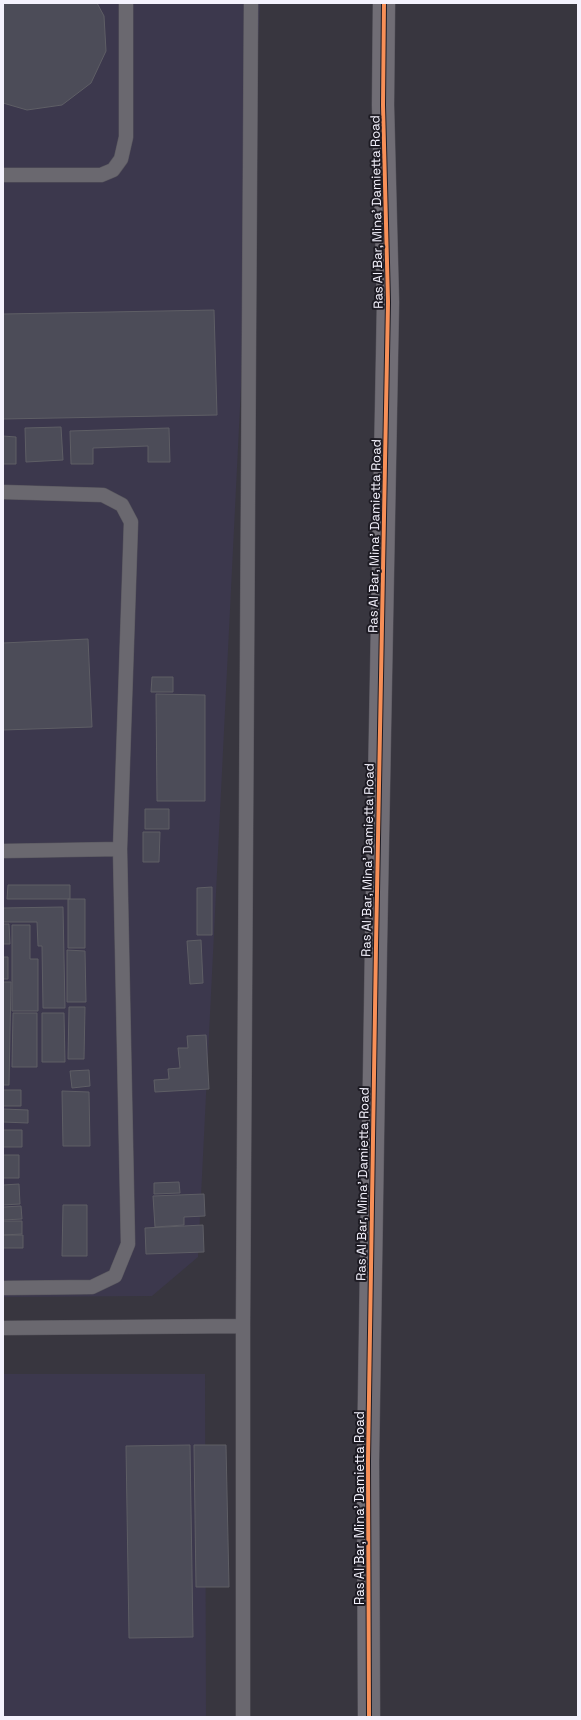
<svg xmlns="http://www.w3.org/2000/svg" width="581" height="1720" viewBox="0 0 581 1720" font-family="'Space Grotesk',sans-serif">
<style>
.built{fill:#3c384d}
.building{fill:#4c4c58;stroke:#5e5e65}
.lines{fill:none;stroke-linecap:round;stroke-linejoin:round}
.lane-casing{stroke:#57555d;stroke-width:15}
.secondary-casing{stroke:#57555d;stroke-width:23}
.lane{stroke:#6a686f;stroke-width:14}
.secondary{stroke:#706d75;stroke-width:22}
.cycleway-casing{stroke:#1d1b23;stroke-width:6}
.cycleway{stroke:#f78f57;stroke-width:4}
.labels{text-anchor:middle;stroke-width:4;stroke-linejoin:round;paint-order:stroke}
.street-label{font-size:13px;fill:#f4f2fd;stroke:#1d1b23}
</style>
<rect width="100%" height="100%" fill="#38363f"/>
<path class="built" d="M3 3H260L198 1257 152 1296 3 1297Z
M3 1374H205L206 1717H3Z"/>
<path class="building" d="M3 3H97L104 16 106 51 91 83 62 105 27 110 3 103Z
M214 310 217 415 3 419V314Z
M61 427 63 460 26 462 25 428Z
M169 428 170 462H148V446L93 448V464H71L70 431Z
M3 436 16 437V464H3Z
M88 639 92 727 3 730V643Z
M152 677H173V692H151Z
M156 694 205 695V801H157Z
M145 809H169V829H145Z
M143 832H160L159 862H143Z
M8 885H70V899H7Z
M212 887V935H197V888Z
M68 899H85V948H68Z
M63 907 65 1008H43L42 946H38L37 922H3V908Z
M3 924H9L10 944H3Z
M12 925H30V959H38V1011H12Z
M201 940 203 983 190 984 187 941Z
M67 950 85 951 86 1002H67Z
M3 957H8V979H3Z
M3 982H11L9 1085H3Z
M69 1007H85L84 1059H68Z
M13 1013H37V1067H12Z
M42 1013H64L65 1062H42Z
M206 1035 209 1089 155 1092 154 1080 169 1079 168 1069 180 1068 178 1048H188L187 1036Z
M89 1070 90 1086 72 1088 70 1071Z
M3 1090H21V1106H3Z
M62 1091 89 1092 90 1146H63Z
M3 1109 28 1110V1123L3 1122Z
M3 1130H22V1147H3Z
M3 1155H19V1178H3V1185L19 1184 20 1204 3 1205Z
M179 1182 180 1193 154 1194V1183Z
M204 1194 205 1216 184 1217V1225L155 1227 153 1196Z
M63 1205H87V1256H62Z
M21 1206 22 1219 3 1220V1207Z
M3 1221H22V1234L3 1235Z
M203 1225 204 1252 146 1254 145 1228Z
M3 1235H23V1248H3Z
M190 1445 193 1637 129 1638 126 1446Z
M194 1445H226L229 1587H196Z"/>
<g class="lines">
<g class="lane-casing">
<path id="lane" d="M3 175H101L113 170 121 159 126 137V3
M3 492 103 495 122 505 131 522 120 849 128 1244 115 1276 92 1287 3 1288
M3 851 120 849
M3 1328 243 1326
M243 1717V1326L251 3"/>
</g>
<g class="secondary-casing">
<path id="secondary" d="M369 1717 368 1461 376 946 388 302 383 105 384 3"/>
</g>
<use href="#lane" class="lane"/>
<use href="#secondary" class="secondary"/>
<g class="cycleway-casing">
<path id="cycleway" d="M369 1717 368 1461 376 946 388 302 383 105 384 3"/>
</g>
<use href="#cycleway" class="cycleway"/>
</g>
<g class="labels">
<g class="street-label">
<text transform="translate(376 212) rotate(-91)" y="5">Ras Al Bar, Mina' Damietta Road</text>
<text transform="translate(374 536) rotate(-89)" y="5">Ras Al Bar, Mina' Damietta Road</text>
<text transform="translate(367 860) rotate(-89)" y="5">Ras Al Bar, Mina' Damietta Road</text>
<text transform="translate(362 1184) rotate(-89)" y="5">Ras Al Bar, Mina' Damietta Road</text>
<text transform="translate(359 1508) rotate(-90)" y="5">Ras Al Bar, Mina' Damietta Road</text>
</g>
</g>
<rect width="581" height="1720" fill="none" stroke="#f4f2fd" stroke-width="8"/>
</svg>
